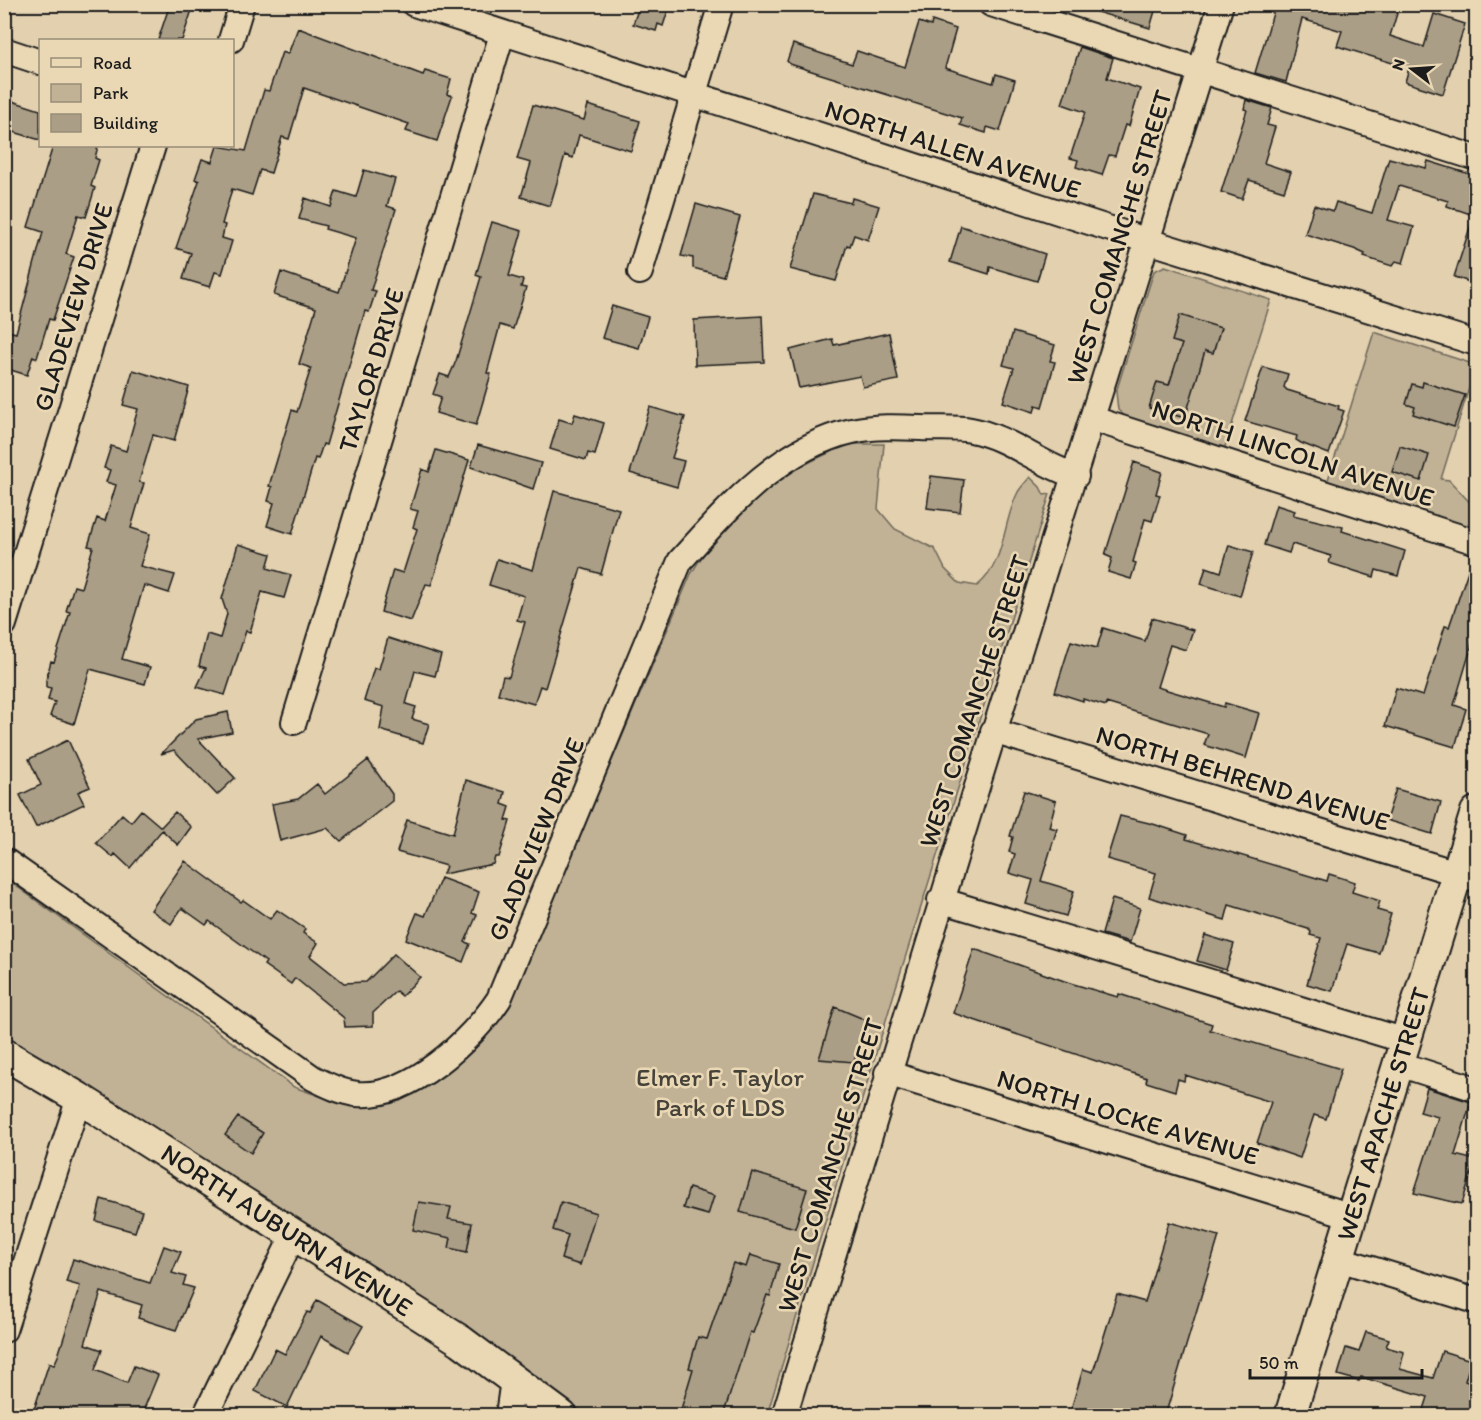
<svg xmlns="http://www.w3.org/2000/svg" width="1481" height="1420" viewBox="0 0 1481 1420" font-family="Itim,sans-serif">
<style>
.green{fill:#c1b296;stroke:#6e6759;stroke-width:1.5}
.building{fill:#ab9e86;stroke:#1c1c1c;stroke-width:1.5}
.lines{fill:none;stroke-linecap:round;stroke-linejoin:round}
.minor-casing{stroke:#1c1c1c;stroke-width:28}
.major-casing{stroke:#1c1c1c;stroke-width:34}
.minor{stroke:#ead8b5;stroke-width:24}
.major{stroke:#ead8b5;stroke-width:30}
.labels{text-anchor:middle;stroke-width:5;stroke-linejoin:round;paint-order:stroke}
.street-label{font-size:26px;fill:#1c1c1c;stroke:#ead8b5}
.park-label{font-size:26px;fill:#45423a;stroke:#ead8b5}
</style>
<rect width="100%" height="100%" fill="#e2d0af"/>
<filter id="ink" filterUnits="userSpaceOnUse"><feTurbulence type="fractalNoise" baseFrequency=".0167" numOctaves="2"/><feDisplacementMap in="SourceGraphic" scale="12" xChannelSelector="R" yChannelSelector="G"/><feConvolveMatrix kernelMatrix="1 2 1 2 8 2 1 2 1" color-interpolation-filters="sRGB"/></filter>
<g filter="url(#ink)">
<path class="green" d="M1165 266 1271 300 1224 450 1127 418 1118 410 1116 392 1154 271Z
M1374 332 1476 365 1441 479 1449 480 1476 509V532L1327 483Z
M852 444H884L878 509 895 529 935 549 945 569 959 583 977 586C1006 563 1002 523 1018 492 1021 487 1026 482 1030 477L1040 487 1044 495 1050 494 896 987 767 1415H587L454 1322 5 1039V878L294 1087 342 1104 376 1106 400 1101 441 1074 513 994 691 574C727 513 785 467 852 444Z"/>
<path class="building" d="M170 4H194L182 40H158Z
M640 4H670L663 26 658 24 656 31 633 24Z
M1087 4H1157L1150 28 1087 9Z
M1272 4H1400L1390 36 1424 47 1434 14 1465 24 1443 94 1405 82 1409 68 1337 46 1342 31 1302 19 1286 82 1255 73 1274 10 1271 9Z
M932 21 956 29 945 68 993 83 996 74 1015 80 1000 131 987 127 986 133 960 125 962 118 821 74 790 64 787 61 793 44 852 64 857 51 905 67 919 22 931 26Z
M298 28 423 75 425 71 451 79 447 94 452 96 437 141 406 131 409 124 304 88 289 139 282 137 271 173 260 170 252 195 232 189 222 224 225 225 222 238 232 241 222 274 215 272 210 287 183 279 191 253 176 248 199 181 195 179 202 159 212 162 217 146 246 151 264 90 269 91 282 52 288 54Z
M1080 47 1113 58 1107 78 1140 89 1129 126 1125 125 1115 156 1109 155 1102 175 1076 167 1078 160 1070 158 1085 112 1062 104Z
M1246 100 1272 108 1267 125 1275 127 1264 163 1291 172 1284 191 1249 180 1242 199 1221 192 1247 110 1244 109Z
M12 101 40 110V140L4 129Z
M533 105 584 120 588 105 640 121 631 151 579 135 573 158 565 155 550 206 521 197 531 163 517 159Z
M53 146H98L95 158 99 160 91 186 95 188 86 217 78 215 66 254 74 257 53 320 49 319 37 358 33 356 27 375 4 368V342L8 331 16 333 43 232 28 227Z
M1389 158 1426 168 1428 161 1476 176V216L1447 206 1448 201 1399 186 1388 220 1414 227 1403 263 1396 261 1392 266 1364 257 1365 254 1354 249 1305 234 1314 205 1333 211 1336 202 1372 213Z
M364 170 395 179 387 206 396 209 371 290 376 291 369 312 365 311 326 445 323 444 318 459 315 458 292 534 267 526 274 503 268 501 272 487 269 486 292 410 297 412 311 368 299 364 316 308 274 295 281 272 339 292 356 238 325 229 326 226 299 219 305 198 331 207 336 191 356 197Z
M813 194 851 203 852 198 879 206 868 240 854 235 850 246 847 245 836 281 790 269Z
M696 204 740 217 723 276 693 268V258L681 256Z
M1473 218 1476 219V284L1454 277Z
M492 222 522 231 509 276 523 280 521 287 526 288 513 329 500 325 487 373 491 374 476 425 436 413 441 397 433 394 440 374 449 377 456 361 481 277 476 275Z
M961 226 1045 254 1037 281 990 267 989 274 950 262Z
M612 306 648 317 639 348 602 338Z
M1180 315 1221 328 1213 353 1205 351 1185 418 1149 408 1157 382 1169 385 1182 344 1172 341Z
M762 316 764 362 695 365 694 320Z
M1013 332 1055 345 1050 361 1055 362 1042 407 1036 405 1034 412 1003 402 1014 368 1003 365Z
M889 333 898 380 863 387 860 376 799 388 790 350 832 339 834 345Z
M1263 367 1288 374 1284 387 1287 390 1339 406 1338 409 1344 411 1329 454 1301 443 1296 440 1297 436 1245 421Z
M133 370 189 387 174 441 153 435 139 482 144 483 131 528 150 534 140 566 175 575 169 593 144 585 122 659 150 667 145 684 90 669 74 724 50 716 55 702 48 700 51 688 46 687V680L51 661 54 662 70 612 66 611 74 586 81 588 93 547 88 546 97 518 105 521 116 485 106 482 110 470 104 468 111 446 126 451 138 409 123 405Z
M1423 382 1465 395 1454 427 1413 414 1415 407 1406 404 1412 384 1422 387Z
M650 407 685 417 672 458 684 461 677 487 630 473Z
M575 414 604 423 595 455 588 453 586 460 550 449 559 419 572 423Z
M478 445 541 463 533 489 471 467Z
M1400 446 1429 455 1421 481 1392 472Z
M436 450 469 460 434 577 431 585 426 584 411 621 381 612 393 570 403 573 417 529 413 527 418 511 410 509 422 469 429 472Z
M1134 462 1162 472 1156 494 1160 495 1152 521 1145 519 1133 562 1136 563 1131 579 1108 572 1112 558 1105 555Z
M931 476 964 480 960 512 927 508Z
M554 491 619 509 601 574 581 568 545 688 540 686 534 704 498 694 503 676 509 677 525 622 517 620 524 596 489 585 497 559 533 570Z
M1276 505 1295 511 1293 515 1343 527 1342 531 1405 551 1398 576 1376 570 1374 577 1329 563 1331 556 1292 544 1289 553 1264 545Z
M238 544 271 554 267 568 291 575 284 598 262 592 250 632 246 631 225 695 197 687 206 668 199 666 207 634 220 638 227 614 222 599Z
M1229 545 1253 552 1240 596 1201 584 1206 567 1221 572Z
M1473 556 1476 557V631L1454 705 1466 709 1455 747 1385 726 1396 688 1423 696 1445 626 1449 627Z
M1152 618 1193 630 1186 650 1170 645 1157 687 1224 707 1225 703 1259 713 1246 758 1204 745 1208 734 1106 703V706L1083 699V701L1055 692 1071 641 1097 648 1103 628 1145 641Z
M388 638 441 655 435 676 415 671 406 704 416 707 412 719 429 724 423 743 380 730 384 707 364 701 374 668 379 669Z
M228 712 232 732 198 739 235 778 217 795 174 750 161 754 196 719Z
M68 740 90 787 78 792 84 804 36 827 20 795 41 785 29 759Z
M368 760 392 794V801L341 841 327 828 280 841 272 804 298 799 317 784 325 794Z
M466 780 505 792 502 804 510 807 506 820 510 821 499 857H495L493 864 443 874 446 866 397 852 407 820 453 834Z
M1396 789 1441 802 1432 834 1386 820Z
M1024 791 1056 801 1049 827 1057 829 1041 881 1074 891 1066 916 1026 904 1033 880 1009 873 1015 854 1009 852 1013 837 1010 836Z
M141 810 161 827 175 812 191 827 178 845 162 830 130 868 115 854 113 857 96 843 122 814 131 822Z
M1120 816 1153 824 1187 835 1186 839 1327 881 1329 874 1355 882 1352 892 1380 901 1377 910 1391 914 1379 953 1347 944 1332 991 1307 984 1321 938 1310 935 1311 932 1308 929 1229 905 1225 920 1149 897 1156 873 1107 859Z
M185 861 241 902 243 900 270 919 277 910 305 929 303 933 318 943 310 956 344 983 366 982 394 954 420 977 402 996 396 991 373 1013V1026L345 1027 344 1018 295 978 291 984 264 965 266 962 209 921 206 925 182 908 171 924 151 910Z
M441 878 479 892 472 913 477 915 465 942 470 944 463 962 406 939 417 913 425 916Z
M1112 899 1140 908 1130 942 1102 934Z
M1205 935 1234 944 1226 970 1197 961Z
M974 949 1070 983 1118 997 1119 994 1212 1024 1210 1030 1341 1069 1326 1119 1314 1115 1300 1158 1257 1143 1271 1102 1185 1075 1184 1081 1178 1079 1175 1091 1146 1082 1147 1078 953 1013Z
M835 1007 866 1020 854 1062 819 1059Z
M1427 1088 1471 1102 1455 1155 1475 1160 1462 1204 1414 1193 1438 1117 1420 1112Z
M238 1117 263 1133 251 1153 225 1135Z
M752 1172 807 1189 795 1228 740 1212Z
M689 1188 714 1196 708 1215 683 1208Z
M101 1199 142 1211 135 1232 96 1221Z
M419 1202 451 1207 448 1219 472 1223 467 1252 449 1248 451 1238 413 1230Z
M561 1202 596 1213 580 1265 561 1259 568 1235 553 1230Z
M1169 1222 1219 1236 1165 1416H1069L1083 1369 1093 1372 1117 1294 1145 1302Z
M164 1246 181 1252 172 1273 186 1277 183 1285 194 1288 176 1330 138 1318 142 1305 101 1292 85 1344 102 1350 95 1370 127 1383 134 1366 158 1375 141 1416H32L49 1363 54 1365 58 1356 80 1286 66 1282 73 1259 150 1283Z
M750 1255 779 1264 770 1296 767 1295 753 1333 750 1332 723 1416H679L693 1369 689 1368 698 1337 707 1339 733 1263 746 1267Z
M317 1300 363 1326 348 1352 321 1336 287 1407 255 1391 275 1349 285 1354 307 1312 310 1313Z
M1366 1332 1389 1339 1386 1347 1404 1352 1400 1369 1433 1378 1442 1351 1471 1360 1465 1381 1476 1385V1403L1473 1416H1422L1428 1397 1361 1377 1359 1381 1338 1375 1346 1348 1359 1352Z"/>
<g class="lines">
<g class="minor-casing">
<path id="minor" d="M414 4 1148 241 1476 343
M991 4 1476 158
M231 40 242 4
M4 50 40 62
M640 272 721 4
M1093 419 1476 542
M4 624 153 146
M294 722 502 34
M993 731 1476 879
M4 860 313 1078C327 1085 341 1092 357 1094 409 1099 472 1040 499 999L680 561C728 508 780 447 852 431 874 426 899 427 921 428 937 429 955 427 971 430 1009 437 1040 465 1076 476
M940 900 1406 1041
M1399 1064 1476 1089
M887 1073 1352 1216
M1339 1259 1476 1301
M4 1330 79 1098
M513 1380 509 1408 514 1416
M205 1416 294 1234
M784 1416C926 944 1075 475 1221 4"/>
</g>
<g class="major-casing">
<path id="major" d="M4 1054 79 1098 461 1341 562 1416
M1290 1416 1476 812"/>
</g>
<use href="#minor" class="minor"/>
<use href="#major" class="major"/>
</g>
</g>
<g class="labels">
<g class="street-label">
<text transform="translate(953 149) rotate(18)" y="9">NORTH ALLEN AVENUE</text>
<text transform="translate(1119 237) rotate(-73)" y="9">WEST COMANCHE STREET</text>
<text transform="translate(73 307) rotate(-73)" y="9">GLADEVIEW DRIVE</text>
<text transform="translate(371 370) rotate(-73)" y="9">TAYLOR DRIVE</text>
<text transform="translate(1293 453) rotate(18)" y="9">NORTH LINCOLN AVENUE</text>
<text transform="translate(974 701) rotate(-72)" y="9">WEST COMANCHE STREET</text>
<text transform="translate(1243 778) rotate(17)" y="9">NORTH BEHREND AVENUE</text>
<text transform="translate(536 839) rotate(-68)" y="9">GLADEVIEW DRIVE</text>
<text transform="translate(1383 1114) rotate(-73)" y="9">WEST APACHE STREET</text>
<text transform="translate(1128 1117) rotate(17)" y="9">NORTH LOCKE AVENUE</text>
<text transform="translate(830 1165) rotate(-73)" y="9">WEST COMANCHE STREET</text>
<text transform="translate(287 1230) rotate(33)" y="9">NORTH AUBURN AVENUE</text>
</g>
<g class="park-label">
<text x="720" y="1086">Elmer F. Taylor<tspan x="720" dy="30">Park of LDS</tspan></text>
</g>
</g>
<rect width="1481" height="1420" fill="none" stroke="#ead8b5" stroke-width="24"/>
<rect x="12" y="12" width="1457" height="1396" fill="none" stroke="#1c1c1c" stroke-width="2" filter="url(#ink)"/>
<rect x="39" y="39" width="195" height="108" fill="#ead8b5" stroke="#988d78" stroke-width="1.5"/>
<rect x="51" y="58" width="30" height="9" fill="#ead8b5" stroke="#988d78" stroke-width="1.5"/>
<text x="93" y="69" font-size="18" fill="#1c1c1c">Road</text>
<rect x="51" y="84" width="30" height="18" fill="#c1b296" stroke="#988d78" stroke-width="1.5"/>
<text x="93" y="99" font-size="18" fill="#1c1c1c">Park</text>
<rect x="51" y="114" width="30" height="18" fill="#ab9e86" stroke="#988d78" stroke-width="1.5"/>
<text x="93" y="129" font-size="18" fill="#1c1c1c">Building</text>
<g transform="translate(1412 69) rotate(287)" stroke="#ead8b5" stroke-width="4.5" paint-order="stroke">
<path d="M0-4.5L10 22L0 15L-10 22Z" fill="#1c1c1c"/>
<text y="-9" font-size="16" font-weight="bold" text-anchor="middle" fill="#1c1c1c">N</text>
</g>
<path d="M1250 1369v9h172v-9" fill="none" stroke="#1c1c1c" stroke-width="3"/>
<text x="1259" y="1369" font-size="18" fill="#1c1c1c" stroke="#ead8b5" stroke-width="4.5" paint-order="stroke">50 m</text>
</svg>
